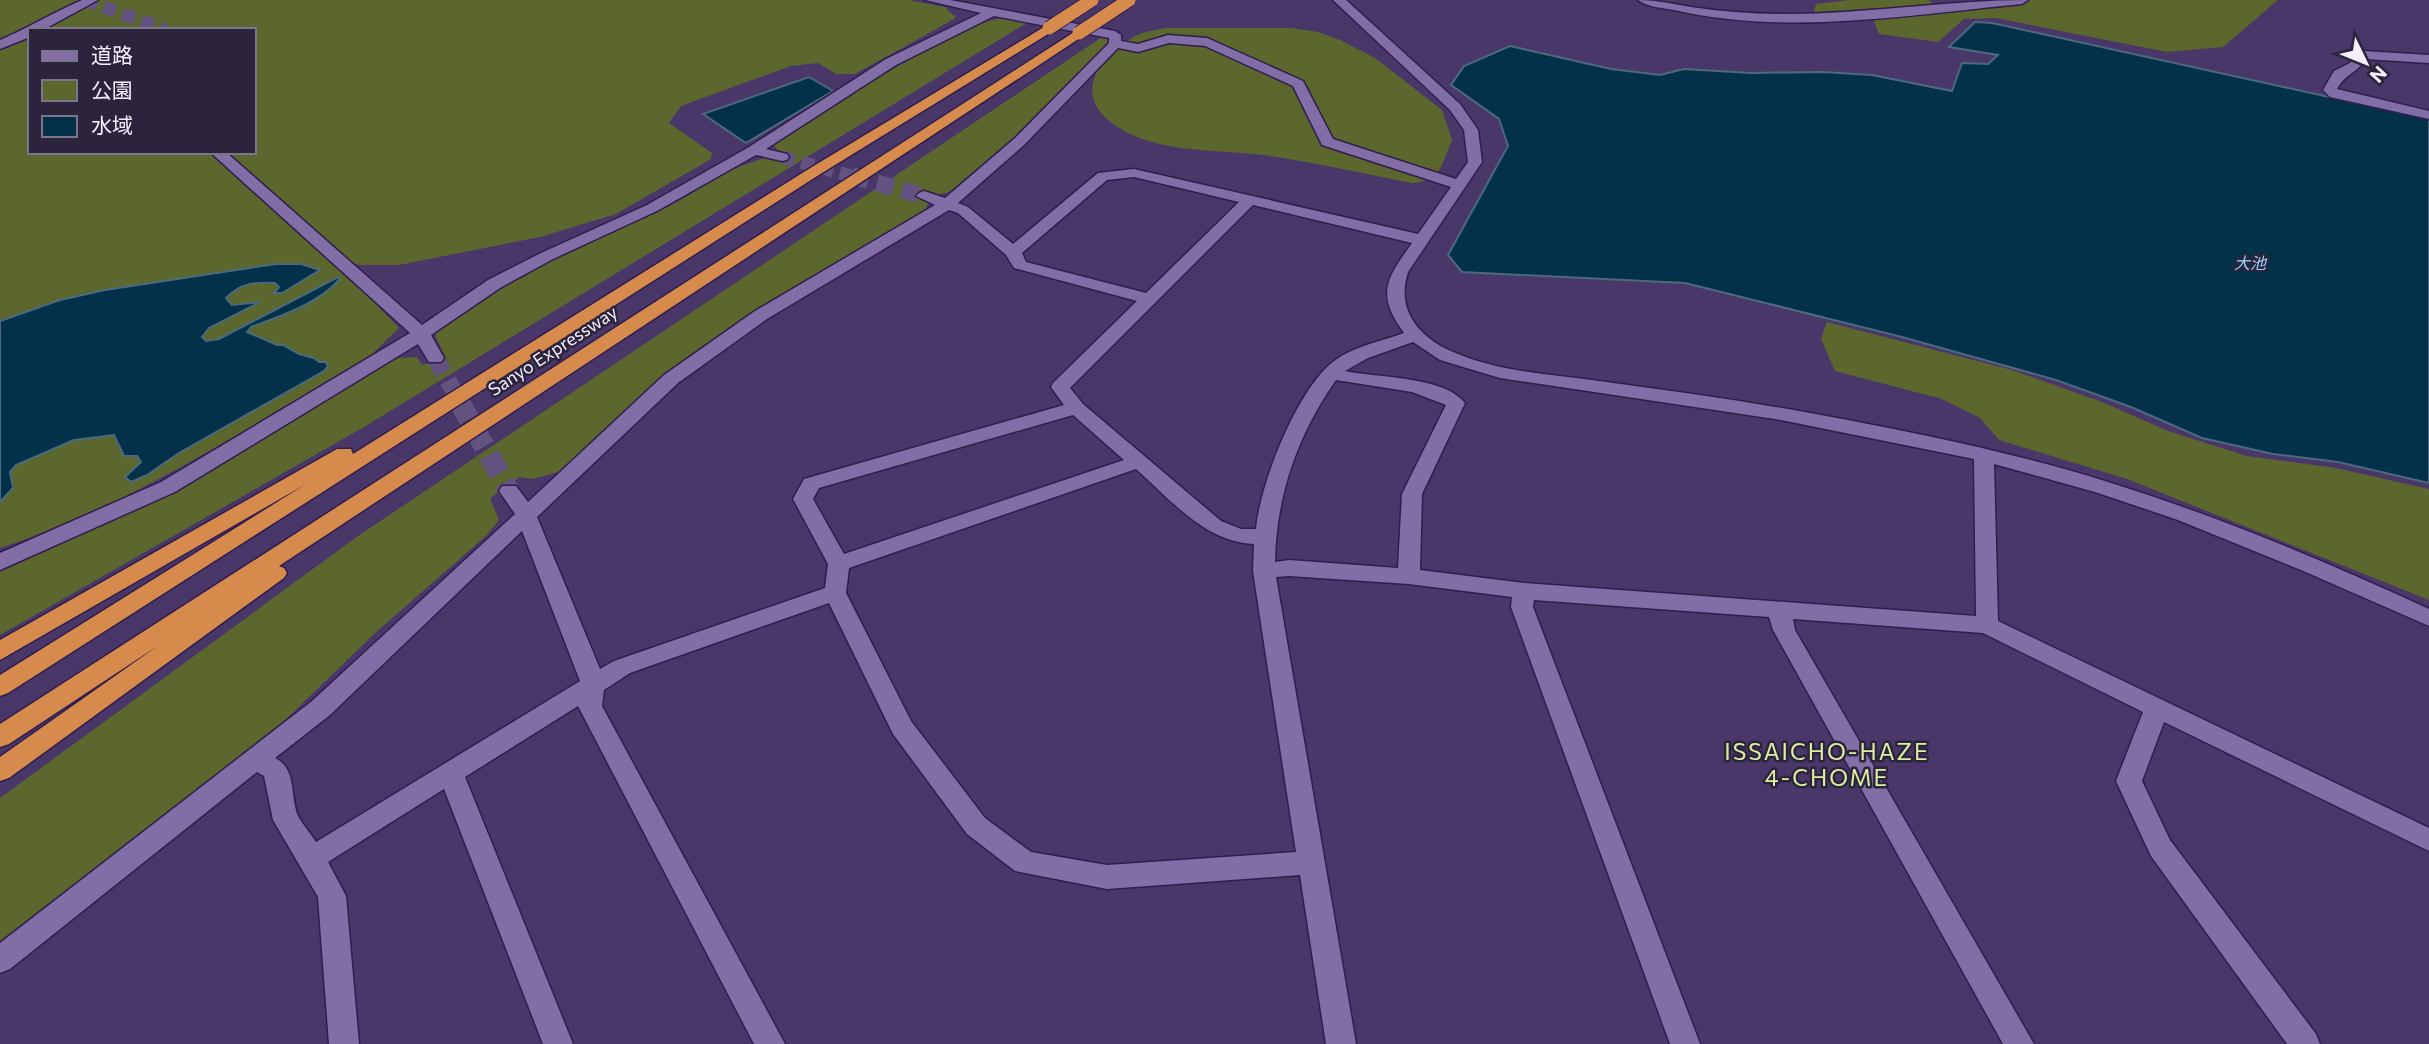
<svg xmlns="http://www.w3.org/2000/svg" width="2429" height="1044" viewBox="0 0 2429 1044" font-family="Commissioner,'Noto Sans JP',sans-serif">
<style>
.green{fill:#5b672d;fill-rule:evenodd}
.water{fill:#04314a;stroke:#4c6a7f;stroke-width:2}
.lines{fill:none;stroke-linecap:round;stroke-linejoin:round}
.minor-tunnel-far2{stroke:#635380;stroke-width:13;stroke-dasharray:13 7;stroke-linecap:butt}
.minor-tunnel-far1{stroke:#635380;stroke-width:17;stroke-dasharray:17 9;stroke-linecap:butt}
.minor-tunnel{stroke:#635380;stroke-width:21;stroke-dasharray:21 10;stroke-linecap:butt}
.minor-casing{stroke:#301c4d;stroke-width:3}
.highway-casing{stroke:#301c4d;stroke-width:3}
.minor{fill:#816ea7;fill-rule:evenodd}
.highway{fill:#d68b4c;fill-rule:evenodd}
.highway-bridge-casing{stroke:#301c4d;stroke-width:15;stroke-linecap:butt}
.highway-bridge{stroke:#d68b4c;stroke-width:13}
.labels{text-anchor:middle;stroke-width:5;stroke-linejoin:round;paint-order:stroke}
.far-water-label{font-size:16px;font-style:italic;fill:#98d2fa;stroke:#2c243c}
.street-label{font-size:18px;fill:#f3effc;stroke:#2c243c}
.near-neighbourhood-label{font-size:23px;letter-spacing:2px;fill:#dceea1;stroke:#2c243c}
</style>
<rect width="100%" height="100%" fill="#4a376a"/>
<path class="green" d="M0 0H908L945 7 956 18 855 74H836L818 63 791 66 681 106 669 123 712 153 711 159 616 214 540 237 399 265H360L331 258 399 328 371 355C251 425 133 505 0 548ZM30 30H254V152H30Z
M1849 0H1928L1936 5 1990 0H2278L2223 47 2167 52 1996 18 1964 19 1938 42 1879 34 1870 11 1813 14 1816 4Z
M1007 18 1030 21 364 427 0 635V572L186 487 363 377 398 358 417 357 422 365 446 358 436 338V331C500 277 584 246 659 211 683 200 705 184 729 171 746 163 764 160 778 151L773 144C830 108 886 70 947 40 966 31 985 19 1007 18Z
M1165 28H1291L1318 32 1340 40 1375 58 1442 110 1452 140C1441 165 1442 181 1412 183 1365 174 1318 163 1270 156 1218 148 1150 156 1107 119 1072 88 1106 49 1140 34 1147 31 1157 30 1165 28Z
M1102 37 1109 40 1108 45C1092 58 1081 71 1067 87 1032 124 994 157 956 190 944 195 934 192 923 200L928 203 925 211 770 302 668 373 562 471 532 479 520 477 490 498 499 520 487 535 374 634 276 729 0 946V798L358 536Z
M1827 322 2012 370 2102 402 2168 431 2247 456 2336 468 2429 489V600L2127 479 1999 440 1980 418 1942 399 1835 371 1821 339Z"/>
<path class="water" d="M1975 22 1992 23 2429 119V483L2338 462 2273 454 2202 438 2131 407 2056 380 1902 337 1685 283 1462 272 1448 255 1508 146 1499 119 1451 85 1464 66 1510 46 1611 69 1660 75 1684 69 1751 73 1823 72 1872 75 1952 91 1962 63 1988 64 1998 55 1949 47Z
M809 77 833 91 746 143 703 114Z
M276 264H301L320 270 282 293H274L279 287 275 283C254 282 241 283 226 298L232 305 260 302 209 328 202 337 206 341 219 339 338 277 340 279C318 304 281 316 251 327L247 332 277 345H283L299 354 314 358 319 362H325L328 366 324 371 179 453 147 475 131 482 125 477 141 462 137 456H124L114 435 74 440 16 465 10 472 13 488 0 502V321L60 300 105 290Z"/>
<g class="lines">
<path class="minor-tunnel-far2" d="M85 0 166 30
M782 157 859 178"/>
<path class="minor-tunnel-far1" d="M852 176 924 196
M435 358 460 402"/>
<path class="minor-tunnel" d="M459 401 509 491"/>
<g class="minor-casing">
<path id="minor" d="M82 0H98L43 30H30V37L0 49V40C28 28 54 12 82 0Z
M925 0H950L1115 31 1121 35V41L1138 44 1168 35 1207 38 1303 81 1333 139 1456 179 1468 162 1464 130 1450 110 1333 0H1346L1460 104 1478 130 1482 162 1408 272C1396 308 1417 336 1451 351 1497 372 1550 374 1599 381 1673 391 1747 401 1821 415 1918 433 2016 453 2111 483 2220 517 2325 561 2429 609V626L2301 570 2178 520 2095 492 1994 464 1998 621 2429 828V851L2164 722 2142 781 2170 840 2316 1034 2320 1044H2287L2151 856 2116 781 2143 712 1983 633 1793 619 1795 630 2034 1044H2003L1773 630 1769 617 1534 600 1533 607 1700 1044H1670L1511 607 1512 597 1409 584 1289 576 1276 577 1356 1044H1326L1300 875 1107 889 1015 871 967 834 893 734 829 603 630 673 604 690 602 706 785 1044H754L578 706 465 777 573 1044H543L444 789 328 862 346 896 359 1044H329L318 897 273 820 264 776 257 772 10 969 0 973V943L312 701 515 514 499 491 502 486H516L528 502 664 375 755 311 935 205 916 196 919 193 924 191 945 198 1014 139 1109 43V38L994 16 896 65 766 149 787 154 789 157 787 160 782 161 756 155 657 211 553 259 500 288 431 335 444 358 441 362H429L418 344 175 492 0 570V553L161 482 410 333 210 152H226L422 325 488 280 541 253 647 205 749 147 886 59 981 13ZM1169 43 1205 46 1293 86 1322 145 1451 187 1418 234 1134 169 1098 173 1013 244 968 207 958 203 1024 145 1118 48 1138 52ZM1134 177 1239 202 1146 293 1026 262 1022 253 1107 180ZM1253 205 1412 243C1387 278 1375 294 1404 333 1382 341 1354 346 1334 361 1297 389 1260 484 1256 529H1241L1221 521 1083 404 1070 388ZM949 210 958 213 1006 255 1014 268 1137 301 1053 383 1051 387 1064 405 804 479 793 499 828 564 825 588 614 661 600 669 537 517 678 383 767 319ZM1413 342 1440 360 1500 378 1781 420 1974 459 1976 616 1524 583 1420 570 1422 494 1465 403C1444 376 1377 378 1345 371L1368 358ZM1336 380 1412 392 1446 405 1402 494 1398 568 1289 560 1275 562C1276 496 1298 434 1336 380ZM1073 415 1124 460 844 554 813 499 819 488ZM1136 469C1171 500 1205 542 1254 544L1253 571 1296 852 1107 865 1031 852 985 818 911 721 846 593 849 568ZM522 531 580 681 316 842C311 834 304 826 299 818 289 798 298 769 275 758L330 715Z
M1638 0C1657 0 1673 4 1691 7 1723 12 1755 14 1787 14 1868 14 1947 0 2028 0L2022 4C1908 15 1787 36 1674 10 1662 8 1647 7 1638 0Z
M2364 51 2429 55V63L2365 59C2359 72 2345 74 2337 89L2429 111V119L2330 97 2323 90 2334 71 2350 63 2353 54Z"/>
</g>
<g class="highway-casing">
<path id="highway" d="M1049 24 1055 28 1053 31 822 173 8 693 0 696V675L306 484 0 660V640L337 449H351L353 454 812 167Z
M1079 29 1083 30V36L279 566 284 568 287 573 284 578 9 778 0 781V757L159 645 9 744 0 747V724Z"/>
</g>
<use href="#minor" class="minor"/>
<use href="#highway" class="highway"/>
<g class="highway-bridge-casing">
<path id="highway-bridge" d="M1049 28 1092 0
M1079 33 1129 0"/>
</g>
<use href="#highway-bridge" class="highway-bridge"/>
</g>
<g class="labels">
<g class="far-water-label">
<text x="2250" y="269">大池</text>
</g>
<g class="street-label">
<text transform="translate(553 351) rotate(-33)" y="6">Sanyo Expressway</text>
</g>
<g class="near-neighbourhood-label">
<text x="1827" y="760">ISSAICHO-HAZE<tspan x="1827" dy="26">4-CHOME</tspan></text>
</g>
</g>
<rect x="28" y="28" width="228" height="126" fill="#2c243c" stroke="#7c7589" stroke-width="2"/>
<rect x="42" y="51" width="35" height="10" fill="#816ea7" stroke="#7c7589" stroke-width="2"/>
<text x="91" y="63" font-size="21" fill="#f3effc">道路</text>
<rect x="42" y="80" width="35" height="21" fill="#5b672d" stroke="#7c7589" stroke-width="2"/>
<text x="91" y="98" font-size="21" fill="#f3effc">公園</text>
<rect x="42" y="116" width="35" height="21" fill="#04314a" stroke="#7c7589" stroke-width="2"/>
<text x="91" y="133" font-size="21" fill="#f3effc">水域</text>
<g transform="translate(2366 63) rotate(133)" stroke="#2c243c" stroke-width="5" paint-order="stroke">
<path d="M0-5L12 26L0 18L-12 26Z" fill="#f3effc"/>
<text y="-10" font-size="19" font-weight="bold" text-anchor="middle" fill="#f3effc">N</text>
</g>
</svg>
